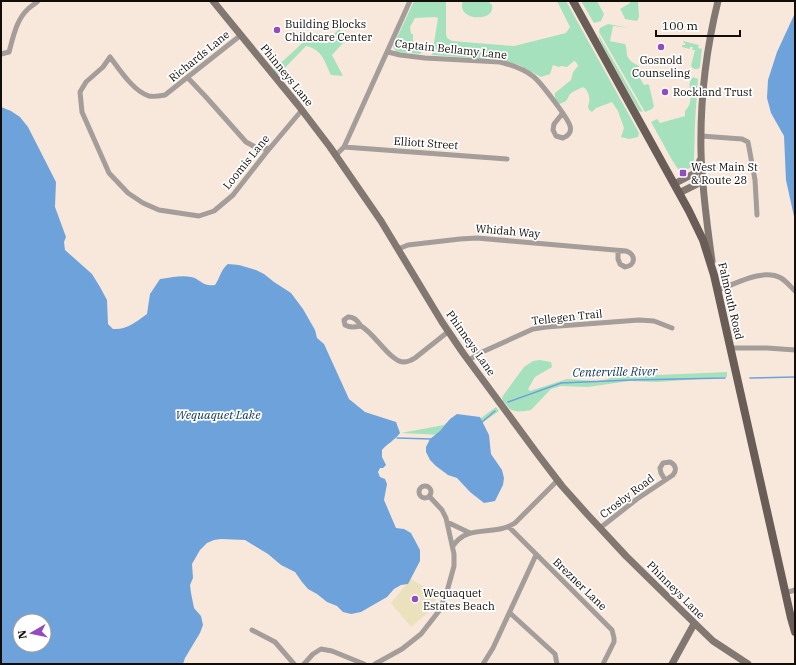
<svg xmlns="http://www.w3.org/2000/svg" width="796" height="665" viewBox="0 0 796 665" font-family="'IBM Plex Serif',serif">
<style>
.green{fill:#a6e1be}
.sand{fill:#ebe1bc}
.water{fill:#6ea2db;fill-rule:evenodd}
.lines{fill:none;stroke-linecap:round;stroke-linejoin:round}
.stream{stroke:#6ea2db;stroke-width:1.5}
.street{stroke:#a59d99;stroke-width:5}
.secondary{stroke:#837772;stroke-width:7}
.primary{stroke:#6a5c57;stroke-width:8}
.poi-dot{fill:#944bbe;stroke:#fff;stroke-width:1.5}
.labels{text-anchor:middle;stroke-width:3.5;stroke-linejoin:round;paint-order:stroke}
.poi-label{font-size:11px;fill:#120d09;stroke:#fff;text-anchor:start}
.street-label{font-size:11px;fill:#120d09;stroke:#fff}
.water-label{font-size:12px;font-style:italic;fill:#0b3157;stroke:#fff}
</style>
<rect width="100%" height="100%" fill="#f7e8db"/>
<path class="green" d="M414 1H446V34L447 38 452 41 514 46 566 33 570 27 557 1H566L639 133 638 137 629 139 621 137 624 128 618 111 612 102 596 108 592 112 589 110 588 106C591 100 589 90 583 87 579 89 574 91 571 93 566 98 570 101 559 104 556 101 554 97 555 93L571 80 573 72 578 66 576 62 574 61 567 67 561 66 559 67 553 65 550 74 541 77 519 65 500 60 432 55 438 18 435 17 415 18 410 27 411 34H413V42L418 44 423 49V51L420 54 396 52 393 46Z
M463 1 489 2 492 5C496 23 455 21 463 1Z
M581 1H597L604 14 601 21 594 23Z
M629 1H638L639 17 637 21 625 19 621 10 620 9 630 3Z
M608 24 629 28 613 26 610 41 625 44C628 49 625 56 630 60 632 63 636 64 639 66V68L636 71 644 85 648 84 649 85 654 106 652 109 645 112 599 32 600 28Z
M340 28 344 42 332 55 343 76 331 75C324 61 323 50 306 46L277 76 272 71 310 36 318 33 329 39Z
M598 34 643 112 639 111 601 43Z
M683 41 699 45 698 47 700 49 702 48 700 67 698 69H694L691 66 695 50H692L693 47H690V49L682 47V45H685V43L683 42Z
M693 77 698 79 695 122 694 160 690 168 680 172 672 160 651 122 657 119 660 123 685 116V111C697 100 684 85 693 77Z
M540 360 551 362 552 367 535 377 528 389 530 391 567 379 597 381 604 380 620 375 635 376 727 372V377L657 382 629 381 588 387 561 386 551 389 531 410C524 411 516 413 510 409 507 406 506 403 503 402L502 397 524 367 533 361Z
M496 407 499 411 482 423 443 435 401 433 444 425 451 419 462 416 481 418Z"/>
<path class="sand" d="M411 579 438 595 430 611 411 627 391 603Z"/>
<path class="water" d="M795 13V221L786 180 784 136 771 113 767 98 768 80 777 52Z
M1 107 11 111 20 117 28 127 56 182 55 207 66 237 64 242 65 250 92 274 100 287 107 300 108 324 113 329C127 330 136 322 147 314L150 294 160 279C170 278 181 275 191 277 201 279 202 287 215 285 220 278 221 269 228 264L239 265 256 270 264 274 274 282 291 293 303 309 315 330 317 338 324 344 349 399 365 412 396 422 400 433C395 440 387 444 382 450V457L386 465 383 468H380L378 472 380 477 385 479 387 484 384 500 396 528 404 529 411 533 420 550V561L408 584 401 585 394 589 387 597 361 612 351 614 343 612 337 606 327 602 317 594 308 589 302 582 295 572 281 565 268 554 245 540 221 539 214 540 207 543 200 550 192 564 193 578 190 585 191 593 194 608 201 616 203 625 200 633 185 658 183 664H1ZM20 621H44V645H20Z
M457 414 480 417 489 435 491 454 502 470 504 478 503 485 495 501 484 503 470 492 457 478 448 475 436 466 430 460 426 452V447L430 439 440 431 450 419Z"/>
<g class="lines">
<path class="stream" d="M750 378 795 377
M508 402 561 383 631 380 725 378
M482 422 495 411
M397 438 431 439"/>
<path class="street" d="M241 35 165 95C160 96 154 97 149 96 134 92 119 69 110 57L103 67 86 82 80 92 82 112 109 173 128 193 143 203 159 210 199 216 214 211 233 195 265 154 302 110
M388 52 400 55 425 58 500 62C512 65 524 69 534 77 541 83 568 118 570 126 572 132 568 136 563 138L556 136 553 130 554 124 562 114
M1 54 9 52C13 38 16 20 28 9 31 6 35 4 38 1
M188 78 206 97 246 142 259 149 270 148
M701 136 742 139 748 142 755 180 757 215
M344 147 507 159
M336 155 344 147 349 136 410 1
M398 249 408 245 460 239 477 238 626 251C636 254 636 266 625 267L620 264 618 259V251
M718 290C736 284 762 268 781 278 786 281 791 287 795 291
M361 326C358 321 354 316 348 317L344 320 345 325C351 328 355 327 361 326 374 333 390 361 403 362 408 362 412 360 415 358L449 331
M731 348H767L795 350
M469 360 480 353 533 329 546 327 639 320 654 321 672 328
M419 492a6 6 0 1 1 12 0a6 6 0 1 1-12 0Z
M447 522 470 533
M509 527 612 630 614 638V642L603 664
M600 528 637 499 673 475C677 470 676 465 670 462L663 463 660 468 661 473 665 480
M453 546C468 523 494 537 515 523L558 480
M785 593 795 590
M510 613 555 654 557 664
M252 630 275 642 294 664
M304 664 313 654 321 649 332 651 364 664
M375 664 402 649 421 634 439 611 446 595 454 566V554L446 518 442 510 429 496
M483 664 493 648 536 555"/>
<path class="secondary" d="M213 1 298 105 330 147 381 221 442 322 463 353 539 456 562 486 587 514 626 556 682 611 713 641 748 664
M674 184 695 173 697 170 700 160
M679 193 697 184 703 177
M712 261C707 225 702 188 701 152 700 101 706 50 718 1
M672 664 694 624"/>
<path class="primary" d="M573 1 689 211 703 240 714 275 791 618 795 632"/>
</g>
<g class="poi-dot">
<circle cx="277" cy="30" r="4"/>
<circle cx="661" cy="47" r="4"/>
<circle cx="665" cy="92" r="4"/>
<rect x="679" y="169" width="8" height="8" rx="2"/>
<circle cx="415" cy="599" r="4"/>
</g>
<g class="labels">
<g class="poi-label">
<text x="285" y="28">Building Blocks<tspan x="285" dy="13">Childcare Center</tspan></text>
<text x="661" y="64" text-anchor="middle">Gosnold<tspan x="661" dy="13">Counseling</tspan></text>
<text x="673" y="96">Rockland Trust</text>
<text x="691" y="171">West Main St<tspan x="691" dy="13">&amp; Route 28</tspan></text>
<text x="423" y="597">Wequaquet<tspan x="423" dy="13">Estates Beach</tspan></text>
</g>
<g class="street-label">
<text transform="translate(451 49) rotate(6)" y="4">Captain Bellamy Lane</text>
<text transform="translate(199 56) rotate(-39)" y="4">Richards Lane</text>
<text transform="translate(287 75) rotate(51)" y="4">Phinneys Lane</text>
<text transform="translate(426 143) rotate(4)" y="4">Elliott Street</text>
<text transform="translate(246 162) rotate(-51)" y="4">Loomis Lane</text>
<text transform="translate(508 231) rotate(5)" y="4">Whidah Way</text>
<text transform="translate(731 301) rotate(77)" y="4">Falmouth Road</text>
<text transform="translate(567 317) rotate(-6)" y="4">Tellegen Trail</text>
<text transform="translate(471 343) rotate(55)" y="4">Phinneys Lane</text>
<text transform="translate(627 496) rotate(-37)" y="4">Crosby Road</text>
<text transform="translate(580 584) rotate(44)" y="4">Brezner Lane</text>
<text transform="translate(676 590) rotate(45)" y="4">Phinneys Lane</text>
</g>
<g class="water-label">
<text transform="translate(615 372) rotate(-1)" y="4">Centerville River</text>
<text x="218" y="419">Wequaquet Lake</text>
</g>
</g>
<rect width="796" height="665" fill="none" stroke="#120d09" stroke-width="4"/>
<g transform="translate(32 633) rotate(261)"><circle r="19" fill="#ffffff" stroke="#a09e9d"/>
<path d="M0-3L7 15L0 10L-7 15Z" fill="#944bbe"/>
<text y="-6" font-size="11" font-weight="bold" text-anchor="middle" fill="#120d09">N</text>
</g>
<path d="M656 30v6h84v-6" fill="none" stroke="#120d09" stroke-width="2"/>
<text x="662" y="30" font-size="12" fill="#120d09" stroke="#ffffff" stroke-width="3" paint-order="stroke">100 m</text>
</svg>
